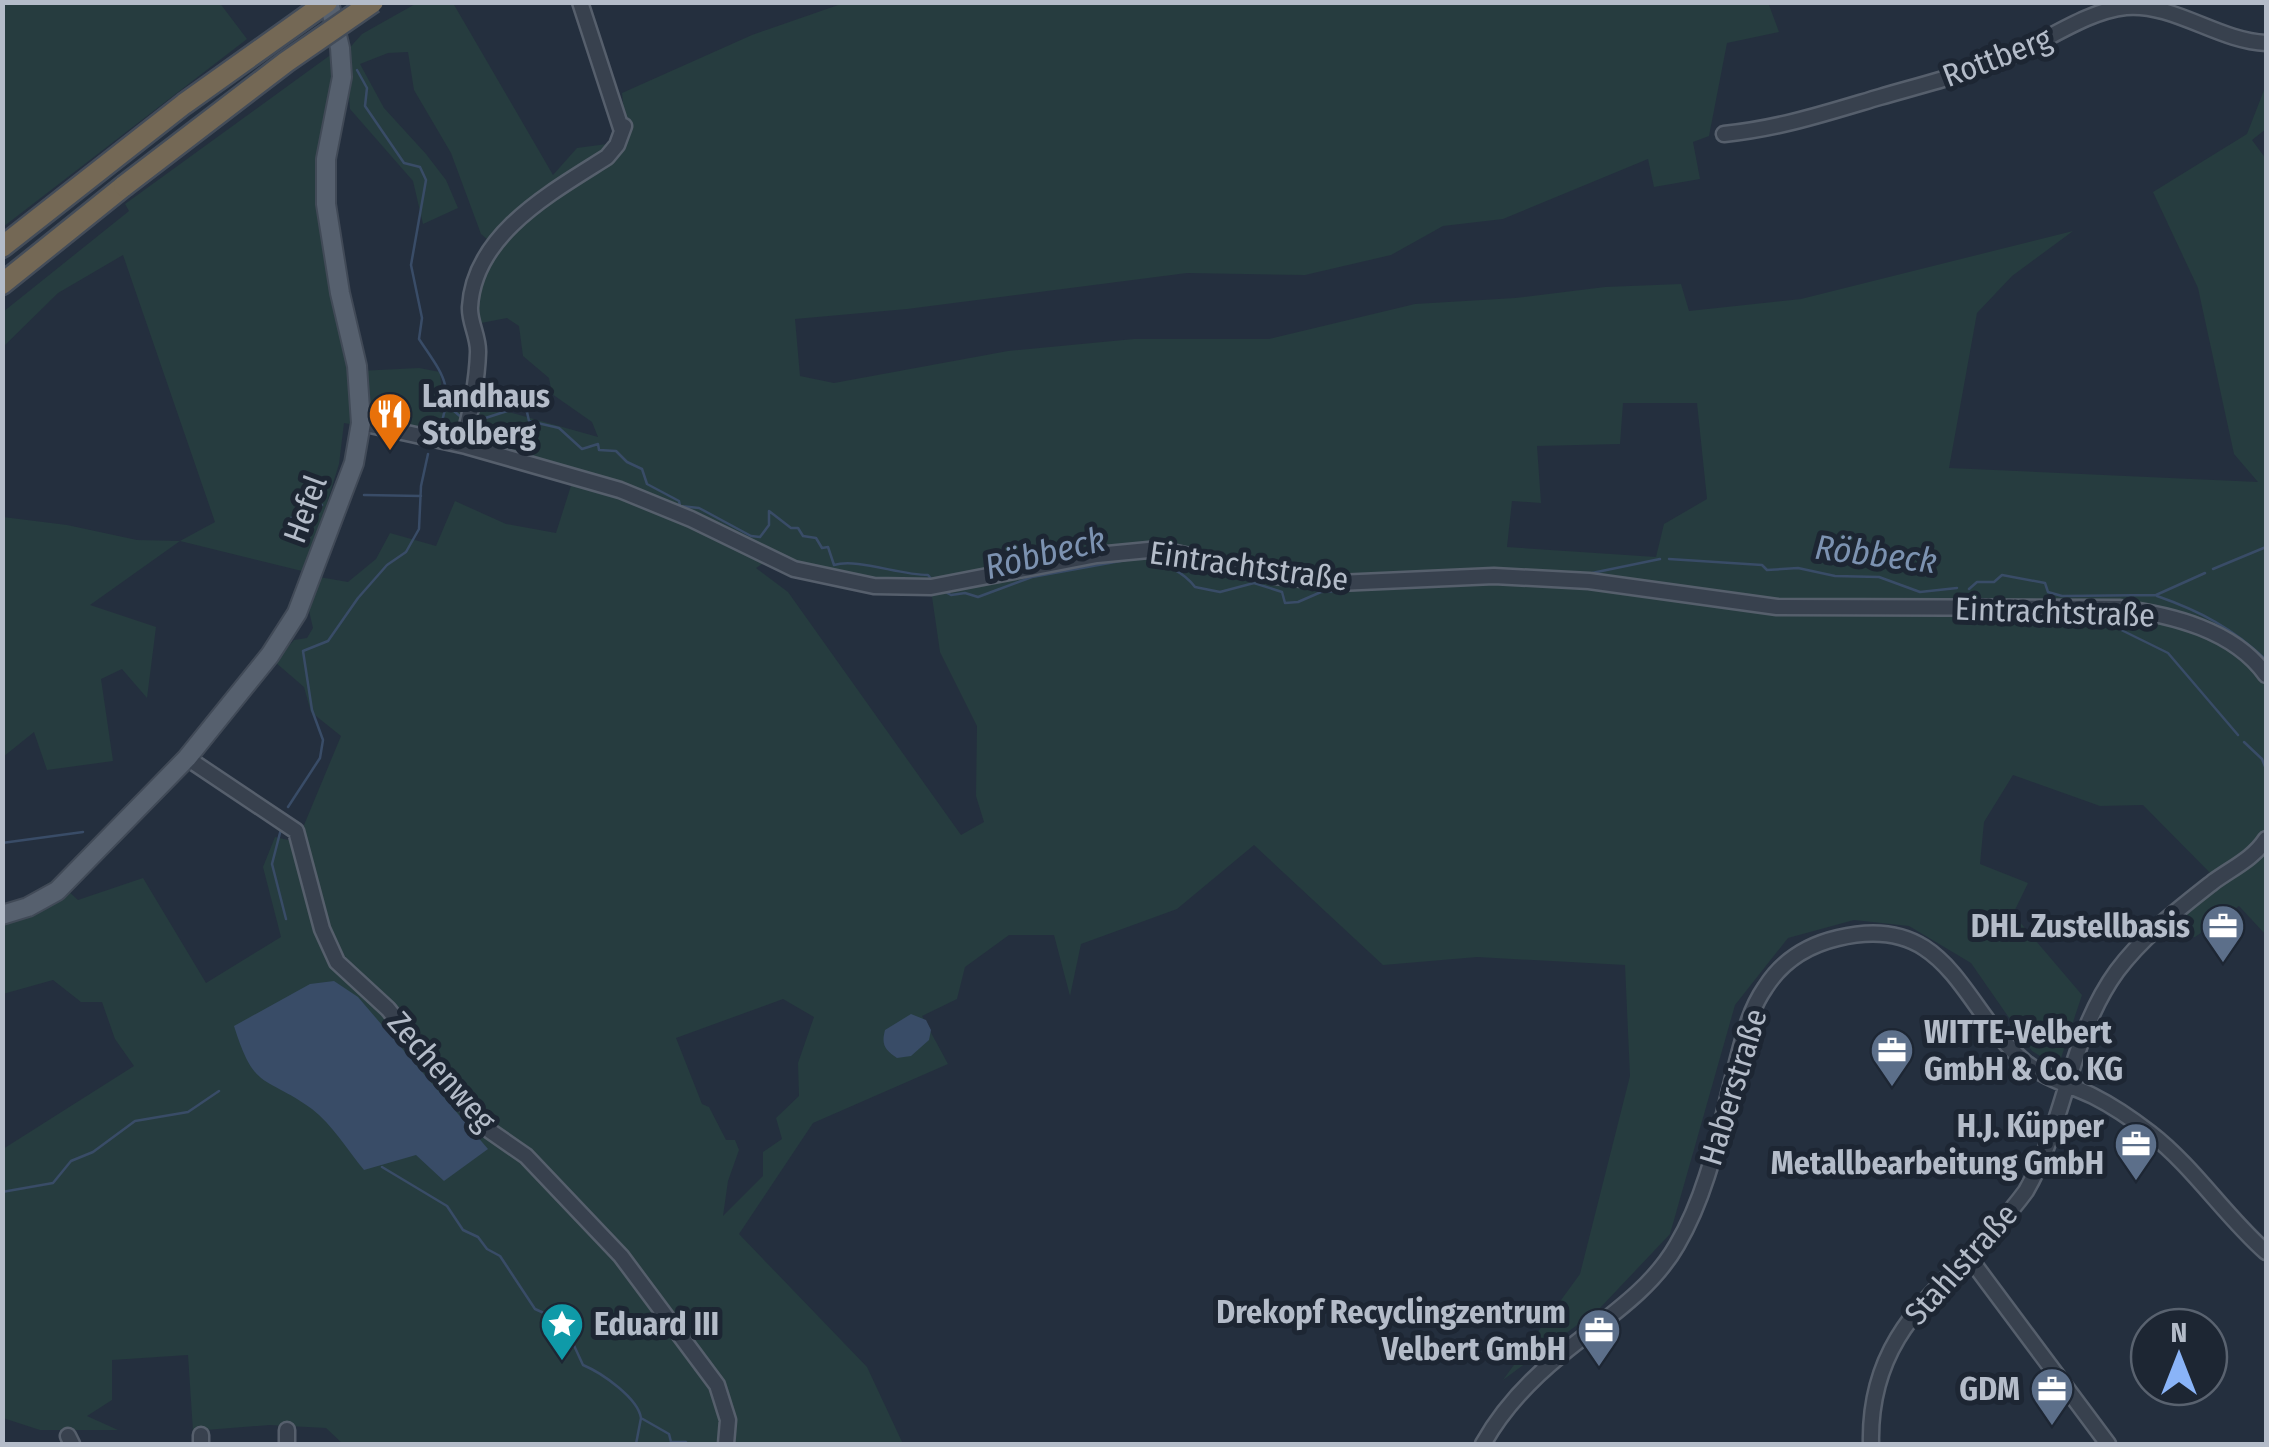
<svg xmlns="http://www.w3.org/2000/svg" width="2269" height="1447" viewBox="0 0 2269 1447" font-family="'Fira Sans Condensed',sans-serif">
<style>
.green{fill:#263c3f;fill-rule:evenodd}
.water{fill:#394c67}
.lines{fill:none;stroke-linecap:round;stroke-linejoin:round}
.stream{stroke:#394c67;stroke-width:2.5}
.minor-casing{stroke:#565f6c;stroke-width:19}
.major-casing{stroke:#414a57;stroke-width:22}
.highway-casing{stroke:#434c59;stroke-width:25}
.minor{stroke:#38414e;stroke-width:14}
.major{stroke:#56606e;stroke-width:18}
.highway{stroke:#746855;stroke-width:20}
.highway-bridge-casing{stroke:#434c59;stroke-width:25;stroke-linecap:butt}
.highway-bridge{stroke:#746855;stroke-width:20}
.labels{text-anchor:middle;stroke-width:10;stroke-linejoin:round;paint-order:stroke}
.street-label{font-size:32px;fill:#b4bcc9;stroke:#1d2633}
.poi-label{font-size:32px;font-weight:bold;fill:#b4bcc9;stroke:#1d2633;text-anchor:end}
.water-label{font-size:35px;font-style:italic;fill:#7c92b1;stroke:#1d2633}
</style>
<rect width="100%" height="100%" fill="#242f3e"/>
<path class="green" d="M219 2 247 39 3 227V3Z
M417 3H453L553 175 577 148 607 144 626 134 622 93 752 35 844 3H1771L1769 5 1779 32 1727 43 1709 136 1693 142 1700 179 1654 187 1648 159 1503 219 1443 226 1391 255 1305 275 1187 273 907 309 795 319 800 376 834 383 1008 351 1134 339H1269L1415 304 1515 298 1605 287 1681 284 1689 311 1801 299 2073 231 2012 276 1977 313 1949 468 2258 482 2234 454 2198 288 2153 192 2247 134 2266 85V129L2252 140 2266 159V935L2239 906 2195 937 2178 936 2169 925 2220 883 2143 805 2100 806 2013 775 1984 822 1980 864 2028 883 2013 914 2082 995 2058 1067 2032 1051 1971 963 1909 926 1854 920 1788 938 1735 1005 1670 1234 1600 1308 1503 1380 1580 1274 1630 1076 1625 965 1477 957 1383 965 1254 845 1177 909 1081 944 1070 996 1054 935H1009L965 967 957 999 922 1016 948 1064 813 1123 739 1234 867 1367 903 1444H343L326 1428 270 1425 193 1431 188 1355 112 1360V1400L87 1416 118 1430H40L3 1418V1149L134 1066 115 1039 102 1002H81L53 980 3 994V906L19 901 55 879 78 900 143 878 206 983 281 937 263 867 275 837 297 842 341 736 311 712 304 687 275 662 294 640 307 638 313 628 309 611 319 577 348 582 376 559 390 533 436 546 455 501 506 524 556 533 575 473 428 437 344 423 339 464 306 572 180 541 90 605 156 627 147 698 122 669 101 679 113 761 47 770 34 732 3 757V517L67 525 137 540 180 541 215 522 123 255 58 293 3 347V312L129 211 125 204 340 48 326 159 358 371 419 368 440 372 443 408H495L598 437 592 422 552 394 549 378 523 356 519 326 507 318 476 324 474 295 495 246 481 234 451 153 414 90 408 52 388 53 360 64 384 108 426 154 446 180 458 208 423 224 413 181 350 109 345 53 362 34ZM1623 403H1697L1707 499 1664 524 1656 557 1507 547 1512 501 1541 503 1537 446 1620 444ZM774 556 909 585 930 583 940 652 977 726 976 796 984 822 961 835 788 592 756 568ZM783 999 814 1017 798 1063 799 1096 776 1118 782 1139 763 1152V1176L723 1216 728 1181 739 1150 735 1140H726L709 1107 702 1104 676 1038Z"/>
<path class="water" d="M334 981 358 997 488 1149 444 1181 416 1155 364 1170C348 1151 332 1124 312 1109 263 1074 255 1092 234 1026L310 984Z
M911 1014 926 1020 931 1030 929 1040 911 1056 897 1058C885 1050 881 1045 885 1030Z"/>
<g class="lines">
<path class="stream" d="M357 70 367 88 365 106 404 163 420 167 426 180 411 265 422 318 419 339C442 374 455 385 440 427
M448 406 461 417
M476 421 520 407 527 412 529 421 559 428 582 449 598 444 599 450 616 451 627 462 642 469 647 484 679 501 680 506 699 508 751 536 760 537 769 525V511L791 528H798L803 536 816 538 822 548 828 547 834 565C857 558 899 575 928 575L932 580
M364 495 421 496
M291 518 322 505
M1144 558C1162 562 1184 572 1195 587L1220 592 1254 583 1282 592 1285 603 1298 602 1321 592 1418 586
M1669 559 1762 565 1767 570 1798 568 1835 576 1879 577 1920 592 1957 588
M2213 569 2266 547
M1592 573 1660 559
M1486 583H1503
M940 589 951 595 965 593 978 597 1032 577 1137 558
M1969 589 1977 582H1994L2002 575 2045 583 2048 592 2062 596 2156 595 2205 573
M2157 596C2200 611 2234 629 2266 660
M2076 613 2081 619 2097 618 2168 653 2238 735
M2244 742 2262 759 2266 769
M288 807 320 758 323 740 312 710 303 651 328 641 358 598 387 565 406 552 419 529 421 486 428 454
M281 829 272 864 286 919
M2 843 83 832
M382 1167 447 1206 463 1230 478 1237 487 1249 500 1256 535 1309 555 1318 571 1339 583 1365C602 1373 638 1398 641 1418L669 1434 671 1442H686L687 1444
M2 1192 53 1183 71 1161 93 1152 135 1121 188 1112 219 1091
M636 1444 641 1418"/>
<g class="minor-casing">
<path id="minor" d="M580 2 621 128
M1724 134C1781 128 1826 113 1880 97 1925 84 1970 73 2013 55 2048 40 2087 11 2126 7 2174 3 2218 41 2266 43
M361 423 466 446 620 490 691 519 794 569 874 586 931 587 1097 555 1159 549 1275 576 1338 583 1494 576 1589 581 1777 607 2119 608C2172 615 2234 630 2266 675
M462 445C470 416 477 383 478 353 479 337 469 322 470 307 474 234 552 192 607 157L617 145 624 126
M187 758 296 831 322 929 337 962 388 1009 458 1097 490 1131 526 1156 621 1256 717 1385 728 1420 726 1444
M1968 1256 2108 1444
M68 1436 72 1444
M201 1444V1435
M287 1444V1430
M1483 1444C1502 1410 1531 1379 1562 1354 1602 1321 1651 1291 1677 1245 1709 1191 1720 1126 1736 1066 1743 1039 1749 1011 1765 988 1782 961 1808 945 1838 938 1950 911 1961 1009 2025 1062 2046 1079 2070 1085 2093 1096 2113 1106 2132 1119 2150 1133 2194 1167 2225 1216 2266 1252
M1871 1444C1868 1318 1960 1281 2026 1191 2066 1122 2069 1037 2117 971 2143 936 2179 909 2213 882 2232 868 2253 859 2266 839"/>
</g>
<g class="major-casing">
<path id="major" d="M2 915 28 907 57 891 187 758 270 655 297 613 354 463 361 423 357 366 340 293 326 204V159L342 77 340 48 329 2"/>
</g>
<g class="highway-casing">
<path id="highway" d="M2 247 184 104 327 2
M2 284 124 186"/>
</g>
<use href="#minor" class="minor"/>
<use href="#major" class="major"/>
<use href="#highway" class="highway"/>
<g class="highway-bridge-casing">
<path id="highway-bridge" d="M124 186 286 62 373 2"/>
</g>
<use href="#highway-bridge" class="highway-bridge"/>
</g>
<defs>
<g id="restaurant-pin" transform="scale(2.25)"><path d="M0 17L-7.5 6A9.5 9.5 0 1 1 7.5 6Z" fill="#e8710a" stroke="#1d2633"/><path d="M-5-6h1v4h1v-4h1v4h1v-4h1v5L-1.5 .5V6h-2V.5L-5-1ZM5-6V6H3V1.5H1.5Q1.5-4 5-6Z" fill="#fff"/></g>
<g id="office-pin" transform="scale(2.25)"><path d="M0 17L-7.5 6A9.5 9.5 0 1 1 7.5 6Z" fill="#5c6f8a" stroke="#1d2633"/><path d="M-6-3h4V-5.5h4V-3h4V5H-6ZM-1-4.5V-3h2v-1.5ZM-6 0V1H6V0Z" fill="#fff"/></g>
<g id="sight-pin" transform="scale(2.25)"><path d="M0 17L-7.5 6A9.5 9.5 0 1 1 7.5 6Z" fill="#0f9aa8" stroke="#1d2633"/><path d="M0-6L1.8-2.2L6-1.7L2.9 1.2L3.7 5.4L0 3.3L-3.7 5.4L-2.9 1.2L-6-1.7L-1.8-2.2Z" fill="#fff"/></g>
</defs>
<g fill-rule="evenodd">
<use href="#restaurant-pin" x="390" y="414"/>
<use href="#office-pin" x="2223" y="926"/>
<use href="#office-pin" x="1892" y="1050"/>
<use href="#office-pin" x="2136" y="1144"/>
<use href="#sight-pin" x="562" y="1324"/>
<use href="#office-pin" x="1599" y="1330"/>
<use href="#office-pin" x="2052" y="1389"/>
</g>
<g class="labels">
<g class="street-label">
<text transform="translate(1997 57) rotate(-21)" y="11">Rottberg</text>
<text transform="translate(305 509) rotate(-70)" y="11">Hefel</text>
<text transform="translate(1249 566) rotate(8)" y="11">Eintrachtstraße</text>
<text transform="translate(2055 612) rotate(2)" y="11">Eintrachtstraße</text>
<text transform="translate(442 1071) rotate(49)" y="11">Zechenweg</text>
<text transform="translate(1733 1087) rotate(-73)" y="11">Haberstraße</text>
<text transform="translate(1961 1264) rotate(-48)" y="11">Stahlstraße</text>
</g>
<g class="poi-label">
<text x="422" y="407" text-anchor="start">Landhaus<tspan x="422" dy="37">Stolberg</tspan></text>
<text x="2190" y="937">DHL Zustellbasis</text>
<text x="1924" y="1043" text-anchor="start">WITTE-Velbert<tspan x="1924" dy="37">GmbH &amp; Co. KG</tspan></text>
<text x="2104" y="1137">H.J. Küpper<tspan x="2104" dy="37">Metallbearbeitung GmbH</tspan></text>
<text x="1566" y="1323">Drekopf Recyclingzentrum<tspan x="1566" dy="37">Velbert GmbH</tspan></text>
<text x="594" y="1335" text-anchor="start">Eduard III</text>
<text x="2020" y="1400">GDM</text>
</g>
<g class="water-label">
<text transform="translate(1045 553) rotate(-14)" y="12">Röbbeck</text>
<text transform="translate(1876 554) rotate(7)" y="12">Röbbeck</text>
</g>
</g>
<rect width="2269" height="1447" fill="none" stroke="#b4bcc9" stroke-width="10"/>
<g transform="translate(2179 1357)"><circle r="48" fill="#1d2633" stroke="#59626f" stroke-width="2.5"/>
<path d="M0-8L18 38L0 25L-18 38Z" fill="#8ab4f8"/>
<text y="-15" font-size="28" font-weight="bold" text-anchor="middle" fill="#b4bcc9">N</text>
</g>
</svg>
